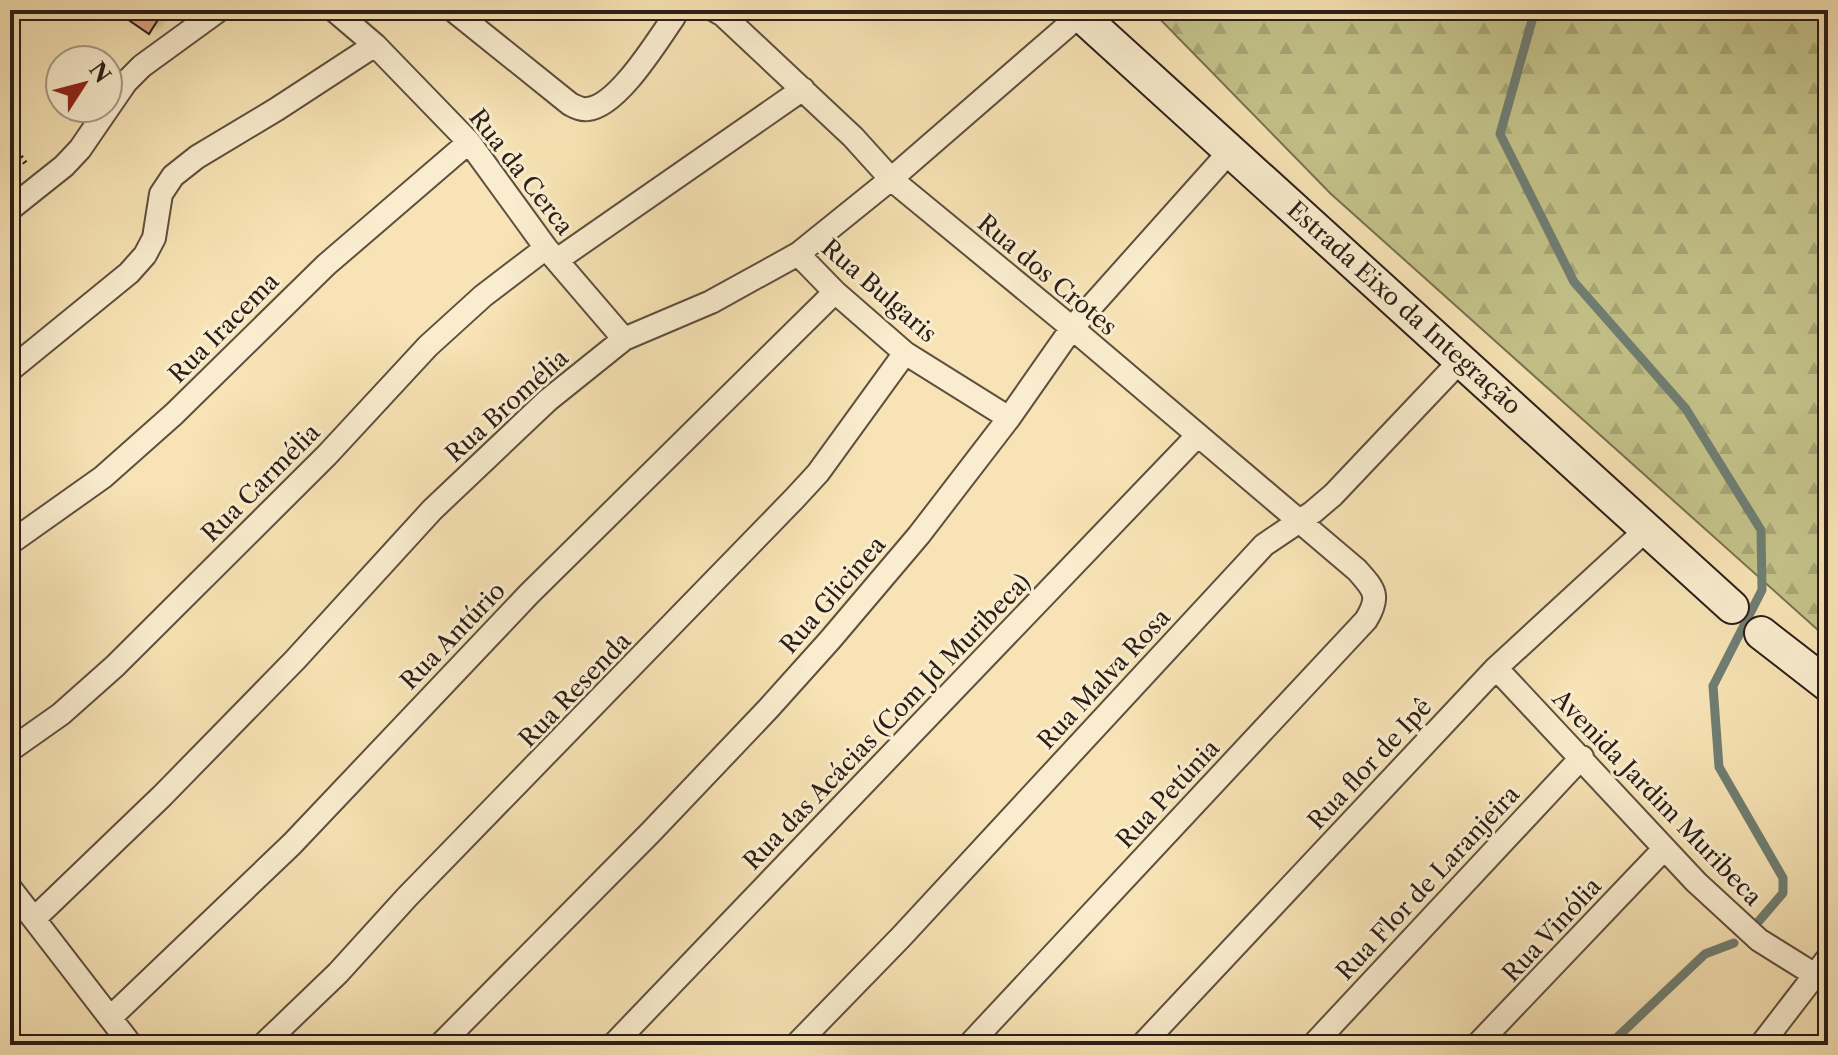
<svg xmlns="http://www.w3.org/2000/svg" width="1838" height="1055" viewBox="0 0 1838 1055" font-family="'Libre Caslon Text',serif">
<style>
.forest{fill:url(#forest-firs);stroke:#777050;stroke-width:2}
.lines{fill:none;stroke-linecap:round;stroke-linejoin:round}
.stream{stroke:#6f7e73;stroke-width:9}
.building{fill:#e09f81;stroke:#2b1e18;stroke-width:2;filter:url(#shadow)}
.minor-casing{stroke:#5e4f3f;stroke-width:26}
.secondary-casing{stroke:#2b1e18;stroke-width:36}
.path{stroke:#2b1e18;stroke-width:5;stroke-dasharray:2 4;stroke-linecap:butt}
.minor{stroke:#faedcf;stroke-width:22}
.secondary{stroke:#faedcf;stroke-width:32}
.labels{text-anchor:middle;stroke-width:6;stroke-linejoin:round;paint-order:stroke}
.street-label{font-size:24px;fill:#2b1e18;stroke:#faedcf}
</style>
<defs>
<pattern id="forest-firs" width="22" height="20" patternUnits="userSpaceOnUse" patternTransform="scale(2)"><rect width="22" height="20" fill="#c3c289"/><path d="M5 1l3.5 6h-7zM16 11l3.5 6h-7z" fill="#a8a676"/></pattern>
<filter id="shadow"><feDropShadow dx="7" dy="-7" stdDeviation="4" flood-color="#0004"/></filter>
</defs>
<rect width="100%" height="100%" fill="#f7e3b5"/>
<filter id="stains"><feTurbulence type="fractalNoise" baseFrequency=".0025" numOctaves="4"/><feColorMatrix values="0 0 0 0 .2 0 0 0 0 .09 0 0 0 0 .02 0 0 0 .5 -.17"/></filter>
<radialGradient id="worn" r=".72"><stop offset=".6" stop-color="#630" stop-opacity="0"/><stop offset="1" stop-color="#630" stop-opacity=".3"/></radialGradient>
<path class="forest" d="M1151 10H1828V639L1331 194Z"/>
<g class="lines">
<path class="stream" d="M1535 10 1500 134 1574 282 1686 409 1761 530 1762 590 1713 686 1719 767 1783 878V893L1759 921
M1609 1045 1705 954 1734 943"/>
</g>
<path class="building" d="M114 10H164L149 34Z"/>
<g class="lines">
<g class="minor-casing">
<path id="minor" d="M334 10 375 45 469 142 546 248 624 339
M453 10 570 104C576 107 581 110 588 109 618 106 657 41 674 17
M714 10 723 15 853 137 891 179 1072 328 1357 570C1374 589 1381 596 1366 620L969 1045
M10 209 64 166 80 149 126 82 142 66 219 10
M798 254 835 292 905 353 1009 418
M557 260 803 89
M10 370 129 273 145 255 154 238 161 194 173 176 197 157 277 109 375 45
M10 543 103 477 174 414 326 265 469 142
M1496 668 1696 882 1759 940 1828 983
M10 750 61 714 115 666 327 455 428 346 483 296 546 248
M10 888 131 1045
M35 918 162 796 295 660 432 510 548 400 624 339 711 302 798 254 891 179 1080 15
M110 1018 292 844 529 594 835 292
M263 1045 338 973 407 897 794 499 818 473 905 353
M440 1045 650 833 768 709 830 640 919 535 1009 418 1072 328 1231 150
M613 1045 1198 435
M796 1045 901 937 1264 545 1313 512 1333 495 1461 360
M1142 1045 1496 668 1647 529
M1313 1045 1582 757
M1477 1045 1664 849
M1761 1045 1828 958"/>
</g>
<g class="secondary-casing">
<path id="secondary" d="M1075 10 1732 607
M1761 633 1828 685"/>
</g>
<path class="path" d="M10 142 26 164"/>
<use href="#minor" class="minor"/>
<use href="#secondary" class="secondary"/>
</g>
<g class="labels">
<g class="street-label">
<text transform="translate(521 172) rotate(52)" y="8">Rua da Cerca</text>
<text transform="translate(1047 275) rotate(40)" y="8">Rua dos Crotes</text>
<text transform="translate(879 291) rotate(41)" y="8">Rua Bulgaris</text>
<text transform="translate(1404 308) rotate(42)" y="8">Estrada Eixo da Integração</text>
<text transform="translate(224 328) rotate(-45)" y="8">Rua Iracema</text>
<text transform="translate(507 406) rotate(-42)" y="8">Rua Bromélia</text>
<text transform="translate(261 483) rotate(-45)" y="8">Rua Carmélia</text>
<text transform="translate(833 595) rotate(-49)" y="8">Rua Glicinea</text>
<text transform="translate(453 636) rotate(-46)" y="8">Rua Antúrio</text>
<text transform="translate(1104 679) rotate(-47)" y="8">Rua Malva Rosa</text>
<text transform="translate(575 690) rotate(-46)" y="8">Rua Resenda</text>
<text transform="translate(887 722) rotate(-46)" y="8">Rua das Acácias (Com Jd Muribeca)</text>
<text transform="translate(1370 764) rotate(-47)" y="8">Rua flor de Ipê</text>
<text transform="translate(1168 794) rotate(-47)" y="8">Rua Petúnia</text>
<text transform="translate(1657 798) rotate(46)" y="8">Avenida Jardim Muribeca</text>
<text transform="translate(1428 883) rotate(-47)" y="8">Rua Flor de Laranjeira</text>
<text transform="translate(1552 930) rotate(-47)" y="8">Rua Vinólia</text>
</g>
</g>
<rect width="1838" height="1055" fill="none" stroke="#f7e3b5" stroke-width="40"/>
<rect x="12" y="12" width="1814" height="1031" fill="none" stroke="#2b1e18" stroke-width="4"/>
<rect x="20" y="20" width="1798" height="1015" fill="none" stroke="#2b1e18" stroke-width="2"/>
<g transform="translate(84 84) rotate(54)"><circle r="38" fill="#faedcf" stroke="#a79a86" stroke-width="2"/>
<path d="M0-6L14 30L0 20L-14 30Z" fill="#8f2418"/>
<text y="-12" font-size="22" font-weight="bold" text-anchor="middle" fill="#2b1e18">N</text>
</g>
<rect width="100%" height="100%" filter="url(#stains)"/>
<rect width="100%" height="100%" fill="url(#worn)"/>
</svg>
